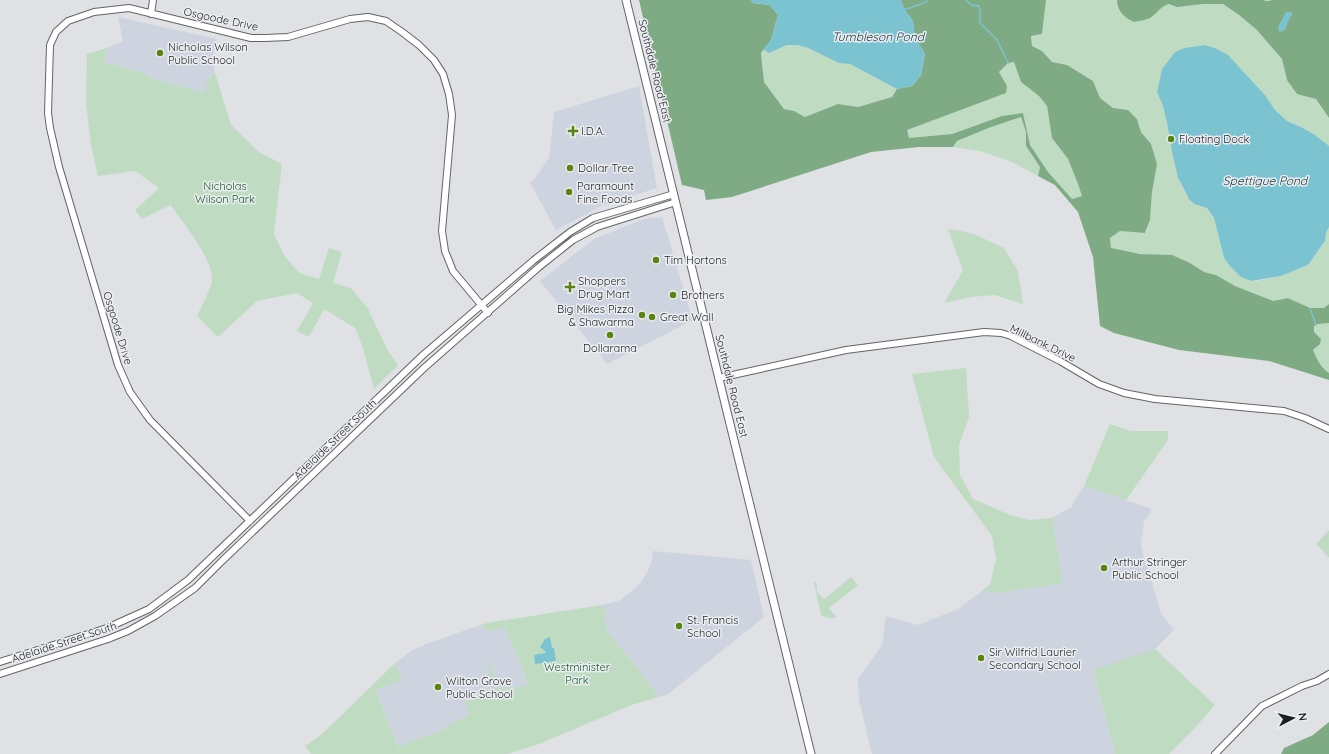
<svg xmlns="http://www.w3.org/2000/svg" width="1329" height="754" viewBox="0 0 1329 754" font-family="Quicksand,sans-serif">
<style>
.built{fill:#ced4df}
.green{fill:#bfdcc3}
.forest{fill:#7eab84;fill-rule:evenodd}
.water{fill:#7cc3d2}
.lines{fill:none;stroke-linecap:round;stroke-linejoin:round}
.stream{stroke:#7cc3d2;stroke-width:1.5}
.minor-casing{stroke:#626467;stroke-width:8}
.major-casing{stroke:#626467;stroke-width:9}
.minor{stroke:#fff;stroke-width:6}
.major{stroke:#fff;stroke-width:7}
.poi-dot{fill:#59840f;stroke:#eceef2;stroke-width:1.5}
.labels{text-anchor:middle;stroke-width:3;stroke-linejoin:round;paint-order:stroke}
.street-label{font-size:11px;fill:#1d1e1f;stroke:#eceef2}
.poi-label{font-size:11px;fill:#1d1e1f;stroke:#eceef2;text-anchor:start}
.park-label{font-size:11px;fill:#125827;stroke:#eceef2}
.water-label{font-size:12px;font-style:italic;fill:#10333a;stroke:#eceef2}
</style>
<rect width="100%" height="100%" fill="#dfe1e5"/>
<path class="built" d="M118 17 217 39 212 59 215 73 210 75 205 93 150 78 146 74 104 62 107 48 123 41Z
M639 86 657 188 601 206 556 230 530 183 534 180 549 158 554 112Z
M662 217 693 320 607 364 540 281 594 239 644 219Z
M1084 486 1152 509 1144 522 1141 544 1143 554 1161 613 1174 630 1155 649 1093 671 1115 754H872L859 700 858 679 882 645 886 616 918 625 958 609 982 591 1000 593 1063 583 1052 518 1071 507Z
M653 551 751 560 764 617 667 695 659 697 644 676 609 634 602 618 607 616 602 605 621 600 640 584 651 565Z
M483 624 485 629 505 627 529 685 500 690 490 663V675L495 691 465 702 470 715 450 724 447 728 398 747 376 689 401 680 395 663 413 650 426 644Z"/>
<path class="green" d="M1046 0H1117V3L1155 14 1162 6 1169 4H1223L1239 15 1257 30 1270 43 1282 59 1287 80 1316 99 1329 118V146L1315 135 1303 128 1287 121 1275 110 1265 95 1241 69 1206 45 1184 48 1175 52 1162 69 1157 92 1163 106 1167 123 1172 152 1178 178 1183 190 1194 204 1207 208 1214 218 1224 258 1241 277 1250 281H1256L1281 276 1308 265 1325 242 1326 233 1329 227V304L1324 308H1310L1288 298 1273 301 1235 286 1216 275 1204 272 1190 263 1154 255 1124 252 1111 249 1110 238 1120 231 1146 233 1150 220 1152 192 1151 144 1141 132 1137 119 1128 110 1113 108 1100 98 1093 81 1067 65 1052 62 1042 51 1032 46 1031 36 1042 34Z
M787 45H797L808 48 839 62 850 64 897 89 892 97 858 107 838 104 805 117 794 111 784 109 764 82 761 53 763 49 769 53Z
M107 48 104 62 146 74 150 78 205 93C207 84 206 76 215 73L231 125 259 152 282 164 274 234 284 255 299 273 319 279 329 248 342 252 333 283 351 288 368 309 387 349 398 365 374 389 362 345 355 328 324 309 309 337 297 331 313 303 297 293 257 301 218 337 197 316C201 307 211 289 212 281 214 260 183 223 171 205L142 219 135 210 159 188 135 171 98 176 91 145 86 104 87 54Z
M1014 62 1021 82 1039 96 1047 106 1052 138 1068 159 1078 184 1082 196 1072 199 1048 172 1030 145 1023 113 1002 116 952 134 909 138 906 130 957 111 1007 86 999 72 1008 63Z
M1021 117 1026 132V146L1040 167 1038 176 1012 162 980 151 953 147 957 141 991 127Z
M948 229 963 231 976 235 1004 248 1018 271 1023 304 995 295 971 297 944 303 963 271Z
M1329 323V373C1321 368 1317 358 1313 350L1320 344 1314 332V326L1318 324Z
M966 368 969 417 959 445 960 475 973 499 1010 515 1029 520 1052 518 1063 583 1000 593 982 591 990 584 996 559 992 536 934 457 912 374Z
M1110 424 1131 431H1168V440L1126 500 1084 486Z
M1329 530V558L1316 544Z
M851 577 858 585 829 608 837 618C832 618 826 619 821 615L814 583 815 582 817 584V592L824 599Z
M602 605 607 617 603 618 609 634 644 676 659 697 634 704 539 744 507 754H311L305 746 321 735 395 663 402 680 376 690 398 747 447 728 450 724 469 715 465 702 495 691 489 675V663H490L500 690 529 685 505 627 490 631 485 629 483 624 493 622Z
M1155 649 1215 705 1194 729 1169 754H1115L1093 670Z"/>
<path class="forest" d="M639 0H751L753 3 770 5 778 15 771 40 761 53 764 82 784 109 794 111 805 117 838 104 858 107 892 97 897 89 912 86 921 75 925 54 915 38 913 21 904 9 901 0H1046L1042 34 1031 36 1032 46 1042 51 1052 62 1067 65 1093 81 1100 98 1113 108 1128 110 1137 119 1141 132 1151 144 1157 164 1152 192 1150 220 1145 233 1120 231 1110 238 1111 248 1140 254 1172 255 1190 263 1204 272 1216 275 1235 286 1273 301 1288 298 1310 308H1324L1329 304V323L1318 324 1314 326V332L1321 339 1320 344 1313 350C1317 359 1321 368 1329 373V380L1269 361 1179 350 1114 333 1100 326 1093 257 1078 212 1055 185 1038 176 1040 167 1026 146V132L1021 117 991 127 957 141 953 147H919L871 152 732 197 706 200 704 190 682 185ZM1014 62 1021 82 1039 96 1047 106 1052 138 1068 159 1078 184 1082 196 1072 199 1048 172 1030 145 1023 113 1002 116 952 134 909 138 907 130 1006 93 1007 86 999 72 1008 63Z
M1117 0H1264L1266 1 1273 0H1329V118L1316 99 1297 94 1287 80 1282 59 1257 30 1239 15 1223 4H1203L1177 7 1169 4C1159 7 1158 13 1150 18 1146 20 1139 21 1134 22 1125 18 1117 11 1117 0Z
M1329 722V754H1281L1284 748 1313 735Z"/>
<path class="water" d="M751 0H901L904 9 913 21 915 38 925 54 921 75 912 86 897 89 850 64 839 63 808 48 797 45H787L769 53 763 49 771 40 778 15 770 5 753 3Z
M1286 12H1290L1293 14 1290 17 1285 30 1279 32 1278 27Z
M1205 45 1217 49 1228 55 1265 95 1275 110 1287 121 1303 128 1315 135 1329 146V227L1326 233 1325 241 1308 265 1281 276 1251 281 1241 277 1230 266 1224 258 1214 218 1207 208 1194 204 1189 199 1178 178 1172 152 1167 123 1163 106 1157 92 1162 69 1175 52 1184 48Z
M550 637 552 648H554L556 661 535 664 534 655 546 653 545 651 540 647 545 639Z"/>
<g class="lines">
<path class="stream" d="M966 0 971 5 979 6 980 12V23L997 40 1008 63
M904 9 910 8 926 2 927 0
M1310 308 1316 325"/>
<g class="minor-casing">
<path id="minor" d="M151 14 153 0
M719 378 846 350 984 332 1001 333 1011 336 1060 361 1099 384 1124 393 1155 399 1284 411 1305 418 1329 429
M250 521 150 420 130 392 118 365 59 167 50 128 48 113 50 45 56 32 68 21 94 12 129 8 251 38H265L288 37 350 19 368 17 386 21 402 32 419 45 434 60 443 74 449 94 452 115 442 231 445 251 453 271 488 313
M0 662 107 628 149 609 188 580 423 355 534 260 570 232 593 218 674 194
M0 674 108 639 128 631 155 616 195 588 222 561 424 368 539 267 573 240 597 227 676 202
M1215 754 1262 706 1302 686 1317 681 1329 674"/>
</g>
<g class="major-casing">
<path id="major" d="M626 0 811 754"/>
</g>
<use href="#minor" class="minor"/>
<use href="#major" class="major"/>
</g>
<g class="poi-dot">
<circle cx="160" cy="53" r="4"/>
<path d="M571 125h4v4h4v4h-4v4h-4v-4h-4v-4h4z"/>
<circle cx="1171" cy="139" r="4"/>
<circle cx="570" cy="168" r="4"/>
<circle cx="569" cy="192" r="4"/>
<circle cx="656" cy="260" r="4"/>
<path d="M568 281h4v4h4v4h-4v4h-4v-4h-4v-4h4z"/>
<circle cx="673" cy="295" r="4"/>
<circle cx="642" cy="315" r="4"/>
<circle cx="652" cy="317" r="4"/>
<circle cx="610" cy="335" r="4"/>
<circle cx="1104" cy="568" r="4"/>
<circle cx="679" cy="626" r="4"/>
<circle cx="981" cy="658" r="4"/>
<circle cx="438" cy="687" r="4"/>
</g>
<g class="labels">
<g class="street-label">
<text transform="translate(221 19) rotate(12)" y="4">Osgoode Drive</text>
<text transform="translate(655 71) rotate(76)" y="4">Southdale Road East</text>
<text transform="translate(118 328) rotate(73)" y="4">Osgoode Drive</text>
<text transform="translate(1043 343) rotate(26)" y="4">Millbank Drive</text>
<text transform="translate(732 386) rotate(76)" y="4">Southdale Road East</text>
<text transform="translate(335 439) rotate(-44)" y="4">Adelaide Street South</text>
<text transform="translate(64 642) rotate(-18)" y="4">Adelaide Street South</text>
</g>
<g class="poi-label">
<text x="168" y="51">Nicholas Wilson<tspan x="168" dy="13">Public School</tspan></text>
<text x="581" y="135">I.D.A.</text>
<text x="1179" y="143">Floating Dock</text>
<text x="578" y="172">Dollar Tree</text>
<text x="577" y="190">Paramount<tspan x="577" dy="13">Fine Foods</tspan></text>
<text x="664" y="264">Tim Hortons</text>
<text x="578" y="285">Shoppers<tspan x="578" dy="13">Drug Mart</tspan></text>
<text x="681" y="299">Brothers</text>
<text x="634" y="313" text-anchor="end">Big Mikes Pizza<tspan x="634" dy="13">&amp; Shawarma</tspan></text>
<text x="660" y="321">Great Wall</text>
<text x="610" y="352" text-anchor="middle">Dollarama</text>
<text x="1112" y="566">Arthur Stringer<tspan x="1112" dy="13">Public School</tspan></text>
<text x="687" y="624">St. Francis<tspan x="687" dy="13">School</tspan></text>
<text x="989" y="656">Sir Wilfrid Laurier<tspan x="989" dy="13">Secondary School</tspan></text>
<text x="446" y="685">Wilton Grove<tspan x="446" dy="13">Public School</tspan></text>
</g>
<g class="park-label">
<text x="225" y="190">Nicholas<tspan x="225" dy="13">Wilson Park</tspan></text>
<text x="577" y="671">Westminister<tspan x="577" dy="13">Park</tspan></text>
</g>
<g class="water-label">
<text x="878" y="41">Tumbleson Pond</text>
<text x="1265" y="185">Spettigue Pond</text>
</g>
</g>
<g transform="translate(1293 718) rotate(83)" stroke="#eceef2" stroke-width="3" paint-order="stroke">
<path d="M0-3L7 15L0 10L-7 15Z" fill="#1d1e1f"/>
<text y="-6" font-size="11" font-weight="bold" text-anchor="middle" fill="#1d1e1f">N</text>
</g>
</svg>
